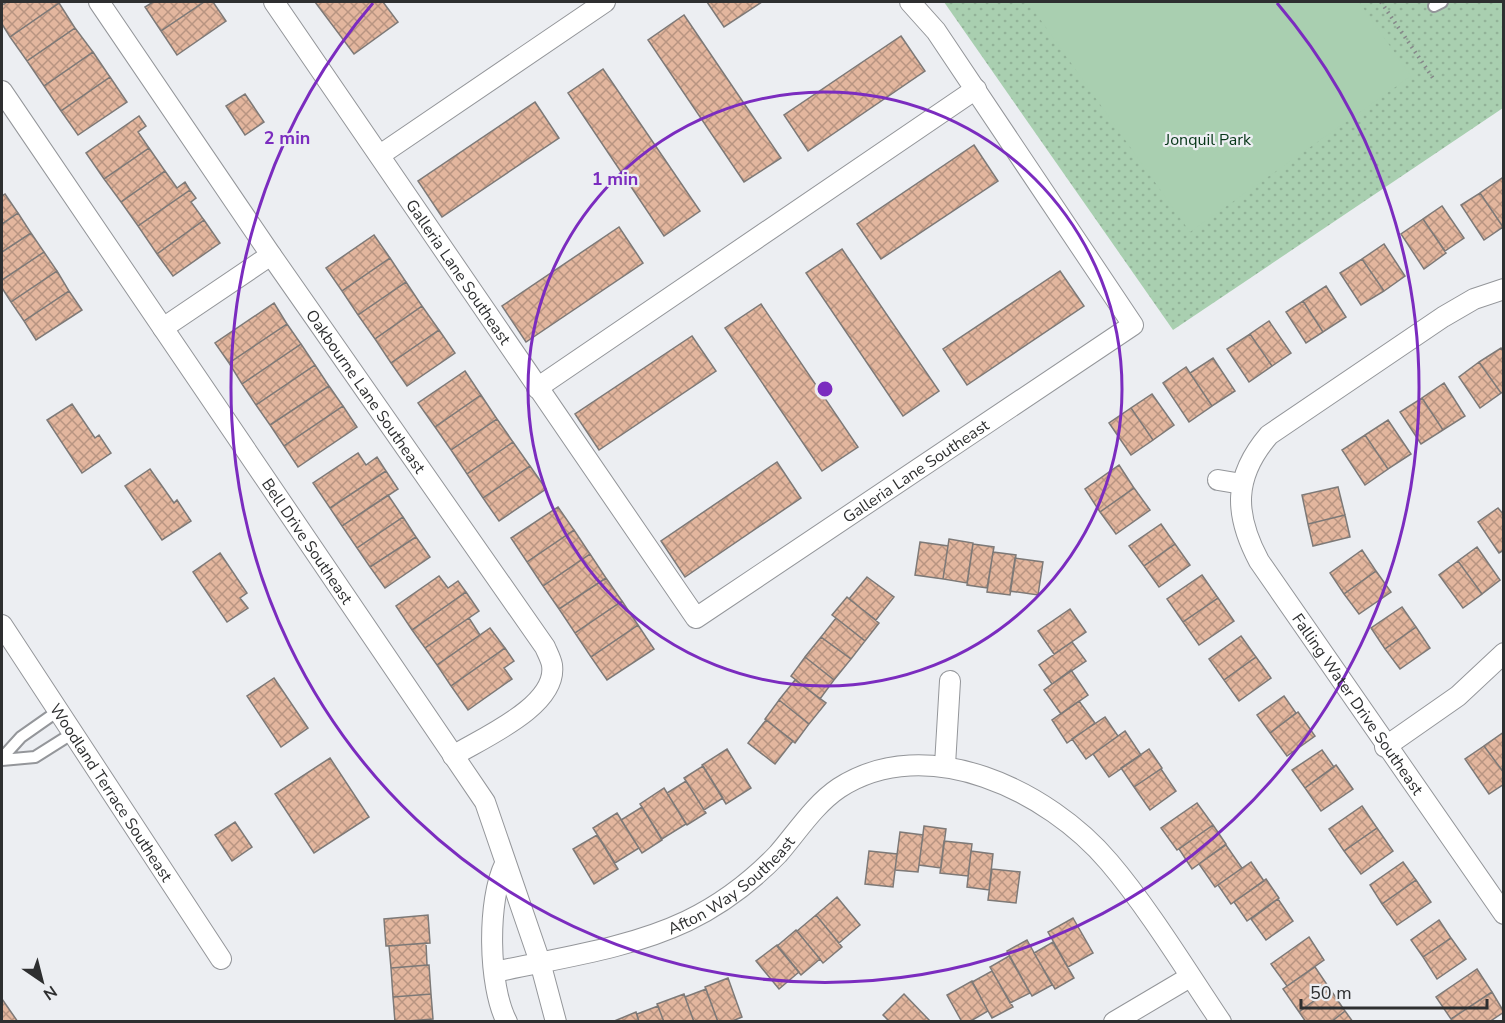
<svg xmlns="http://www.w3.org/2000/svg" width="1505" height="1023" viewBox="0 0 1505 1023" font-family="'Nunito Sans',sans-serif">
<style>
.grass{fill:url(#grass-dots)}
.garden{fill:#a9cfb0}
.building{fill:url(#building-cross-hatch);stroke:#7d7977;stroke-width:1.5}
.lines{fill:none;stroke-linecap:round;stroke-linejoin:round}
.lane-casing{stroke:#94969a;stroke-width:14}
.street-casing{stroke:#94969a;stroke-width:22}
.path{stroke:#86888a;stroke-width:4;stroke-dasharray:1.5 4.5;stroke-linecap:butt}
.lane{stroke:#fff;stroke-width:10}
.street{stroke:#fff;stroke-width:20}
.ring{fill:none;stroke:#7b2cbf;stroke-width:3}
.labels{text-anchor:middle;stroke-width:4.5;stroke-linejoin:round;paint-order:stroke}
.park-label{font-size:16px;fill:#073718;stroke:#eceef2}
.street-label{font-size:16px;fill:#2e2f30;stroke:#eceef2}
.centre{fill:#7b2cbf;stroke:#eceef2;stroke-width:3}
.ring-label{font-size:18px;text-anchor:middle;font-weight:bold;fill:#7b2cbf;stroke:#eceef2;stroke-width:4.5;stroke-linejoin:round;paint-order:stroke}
</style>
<defs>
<pattern id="grass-dots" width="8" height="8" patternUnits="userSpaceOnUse" patternTransform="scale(1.5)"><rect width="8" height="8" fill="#a9cfb0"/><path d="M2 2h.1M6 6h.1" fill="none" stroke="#92b298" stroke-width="1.8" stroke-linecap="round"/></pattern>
<pattern id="building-cross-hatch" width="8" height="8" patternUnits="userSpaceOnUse" patternTransform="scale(1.5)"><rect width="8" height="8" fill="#e3b69e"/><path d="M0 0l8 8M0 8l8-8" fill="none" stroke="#b89481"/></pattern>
</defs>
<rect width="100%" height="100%" fill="#eceef2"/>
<path class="grass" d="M944 2H1503V108L1173 330Z"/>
<path class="garden" d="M1028 2H1359L1411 76 1190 232Z"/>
<path class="building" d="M7 2H57L59 3 10 37 2 24V5Z
M153 2H204L161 31 145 7Z
M204 2H213L226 21 177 55 161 31Z
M315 2H383L398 22 354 54Z
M707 2H762L724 27Z
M59 3 75 28 27 61 10 37Z
M684 15 781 158 744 182 648 40Z
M75 28 93 52 44 86 27 61Z
M901 36 925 71 808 151 784 115Z
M93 52 110 77 61 111 44 86Z
M603 69 700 211 664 236 568 93Z
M110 77 127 102 78 135 61 111Z
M245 94 264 122 245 135 226 106Z
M535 102 559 138 442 217 418 181Z
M139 116 146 126 138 132 149 148 104 179 86 153Z
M974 145 998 181 881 259 857 224Z
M149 148 165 171 121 202 104 179Z
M165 171 177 188 185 182 190 190 138 226 121 202Z
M1502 178 1504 181 1503 227 1480 193Z
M190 190 196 198 191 202 204 220 157 254 138 226Z
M1480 193 1503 227 1484 240 1461 205Z
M5 194 18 213 2 224V196Z
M1442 206 1464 238 1445 251 1423 219Z
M18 213 31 233 2 252V224Z
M1423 219 1446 253 1424 269 1401 234Z
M204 220 220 243 173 276 157 254Z
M619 227 643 263 526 342 502 306Z
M31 233 44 252 2 280V252Z
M374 235 390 258 342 291 326 268Z
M1384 244 1405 276 1384 291 1362 259Z
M842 249 939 391 903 416 806 273Z
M44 252 57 271 11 302 2 288V280Z
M390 258 406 282 358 315 342 291Z
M1362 259 1384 291 1361 305 1340 273Z
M57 271 69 291 24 321 11 302Z
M1060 271 1084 306 967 385 943 349Z
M406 282 422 306 375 339 358 315Z
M1326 286 1346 317 1323 332 1303 301Z
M69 291 82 310 36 340 24 321Z
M1303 301 1323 332 1306 343 1286 312Z
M274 303 287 324 229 363 215 343Z
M761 304 858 447 822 471 725 328Z
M422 306 439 330 391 363 375 339Z
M1269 321 1291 353 1272 366 1250 334Z
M287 324 301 344 242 384 229 363Z
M439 330 455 353 407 386 391 363Z
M1250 334 1272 366 1249 382 1227 349Z
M692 336 716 371 599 450 575 414Z
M301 344 315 365 256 405 242 384Z
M1501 348 1504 352V391L1501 393 1479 362Z
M1213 358 1235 391 1212 406 1190 373Z
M1479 362 1501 393 1480 408 1459 377Z
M315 365 329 386 270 425 256 405Z
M1186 367 1212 406 1189 422 1163 383Z
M465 371 481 395 435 427 418 403Z
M1444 383 1465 416 1443 430 1422 398Z
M329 386 343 406 284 446 270 425Z
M1152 394 1174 425 1153 440 1131 408Z
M481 395 497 419 451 450 435 427Z
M1422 398 1443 430 1421 444 1400 412Z
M72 404 95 438 99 435 111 453 82 473 47 420Z
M343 406 357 427 298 467 284 446Z
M1131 408 1153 440 1131 455 1109 423Z
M497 419 513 442 467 474 451 450Z
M1388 420 1411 454 1388 469 1365 435Z
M1365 435 1388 469 1365 485 1342 450Z
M513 442 530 466 483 498 467 474Z
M358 453 366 465 377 457 386 471 330 508 313 483Z
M777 462 801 498 685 577 661 541Z
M1119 465 1134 488 1100 512 1085 489Z
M530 466 546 489 499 521 483 498Z
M150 469 174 503 177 500 191 521 162 540 125 486Z
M386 471 398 489 342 526 330 508Z
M1338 487 1345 515 1308 524 1302 495Z
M1134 488 1150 510 1116 534 1100 512Z
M388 495 403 517 357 548 342 526Z
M558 507 574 530 527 562 511 538Z
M1498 508 1504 515V550L1499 553 1478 522Z
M1345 515 1350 537 1313 546 1308 524Z
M403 517 416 537 370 567 357 548Z
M1161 524 1175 544 1144 566 1129 546Z
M574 530 590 554 543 586 527 562Z
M416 537 430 557 385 588 370 567Z
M949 539 973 543 967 583 943 579Z
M920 542 948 546 943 579 915 575Z
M973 544 994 547 987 588 967 585Z
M1175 544 1190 565 1159 587 1144 566Z
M1477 547 1500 580 1482 594 1458 561Z
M1362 550 1376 571 1344 594 1330 573Z
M993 552 1016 555 1010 595 987 592Z
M220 553 247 593 240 598 248 608 227 622 193 572Z
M590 554 606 578 559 609 543 586Z
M1015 558 1043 562 1038 595 1010 591Z
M1458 561 1482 594 1463 608 1439 575Z
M1376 571 1391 592 1359 614 1344 594Z
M1202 575 1218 598 1183 622 1167 599Z
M439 576 448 588 458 581 466 592 412 630 396 606Z
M867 577 894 597 876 620 849 599Z
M606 578 622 601 575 633 559 609Z
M466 592 479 611 425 648 412 630Z
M847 597 879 623 865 641 832 615Z
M1218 598 1234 621 1199 645 1183 622Z
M622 601 638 625 591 657 575 633Z
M1402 607 1416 627 1385 649 1371 628Z
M1070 609 1086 632 1054 654 1038 631Z
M469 618 480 635 437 665 425 648Z
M836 618 865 641 851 659 821 637Z
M638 625 654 649 607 680 591 657Z
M1416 627 1430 648 1400 669 1385 649Z
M490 628 505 648 451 686 437 665Z
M1241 636 1256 657 1224 680 1209 659Z
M821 637 851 659 834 680 805 657Z
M1072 642 1086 661 1052 684 1039 665Z
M505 648 514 661 504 668 512 679 468 710 451 686Z
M805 657 834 680 820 699 791 676Z
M1256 657 1271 678 1239 701 1224 680Z
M1071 670 1088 695 1061 714 1044 690Z
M274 678 308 728 281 747 247 696Z
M795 680 826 703 809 724 779 700Z
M1284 696 1296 713 1270 733 1257 715Z
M779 700 809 724 795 743 765 719Z
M1079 701 1095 723 1067 743 1052 720Z
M1298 712 1315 736 1287 756 1270 733Z
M1105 717 1118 736 1086 759 1072 739Z
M766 720 793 741 775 764 748 743Z
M1125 731 1141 755 1109 777 1093 754Z
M1504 732V773L1484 746Z
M1484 746 1504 773V784L1489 794 1465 759Z
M727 749 751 788 726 804 702 765Z
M1149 749 1162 768 1134 787 1121 768Z
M1322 750 1334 767 1305 788 1292 770Z
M330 758 369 817 314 853 275 794Z
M1336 765 1353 789 1321 811 1305 788Z
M703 766 723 798 704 810 684 778Z
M1161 769 1176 791 1150 810 1134 787Z
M686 781 706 813 687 825 667 793Z
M664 788 686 824 662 839 640 804Z
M1197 803 1213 825 1177 850 1161 828Z
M1362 806 1377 828 1344 851 1329 829Z
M642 807 662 840 642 853 621 820Z
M617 813 639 848 615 863 593 828Z
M235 822 252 847 232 861 215 835Z
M1213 825 1226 844 1192 869 1179 849Z
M924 826 946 829 941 868 919 865Z
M1377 828 1393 851 1361 874 1344 851Z
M900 832 923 835 918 872 895 870Z
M597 835 618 869 594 884 573 849Z
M944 841 972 844 968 876 940 873Z
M1226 845 1242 868 1215 887 1199 864Z
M869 851 897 854 893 887 865 884Z
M971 851 993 854 989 890 967 887Z
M1251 862 1264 881 1231 904 1218 885Z
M1403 862 1416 880 1382 904 1370 885Z
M992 869 1020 872 1016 903 988 900Z
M1266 879 1279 898 1247 921 1234 902Z
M1416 880 1431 902 1397 925 1382 904Z
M837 897 860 925 839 943 816 915Z
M1278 899 1293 921 1266 940 1251 919Z
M428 915 430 943 386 946 384 919Z
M816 915 842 947 823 963 797 931Z
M1073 918 1093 953 1068 967 1048 932Z
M1439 920 1451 938 1423 957 1411 940Z
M796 930 820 959 801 975 777 946Z
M1309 937 1324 960 1287 986 1271 964Z
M1451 938 1466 959 1437 979 1423 957Z
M1027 940 1052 985 1032 996 1007 951Z
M1053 942 1074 978 1055 989 1034 953Z
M426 943 427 965 391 968 389 946Z
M777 945 799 972 779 989 756 961Z
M1009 956 1030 993 1010 1003 990 967Z
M429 965 431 994 393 997 391 968Z
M1315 967 1330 989 1299 1012 1283 989Z
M1477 969 1492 992 1451 1019 1436 997Z
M992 971 1013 1007 992 1018 972 982Z
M728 978 742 1017 730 1022H718L705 987Z
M972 981 988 1011 969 1022H962L947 995Z
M706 989 718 1022H694L685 997Z
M1330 989 1345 1011 1331 1022H1306L1299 1012Z
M1492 992 1504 1012 1489 1022H1453L1451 1019Z
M431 994 433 1019 395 1022 393 997Z
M684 994 694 1022H664L657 1004Z
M904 994 931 1022H890L883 1015Z
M2 999 18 1022H2Z
M658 1006 664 1022H639L637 1014Z
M1345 1011 1353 1022H1331Z
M636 1012 639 1022H612Z"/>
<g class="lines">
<g class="lane-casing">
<path id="lane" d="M1434 6 1442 2
M2 758 21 737 58 711
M2 760 35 757 73 733"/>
</g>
<g class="street-casing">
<g id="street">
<path id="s1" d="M99 2 271 255 545 647C547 652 551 659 552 665 558 706 482 738 453 756"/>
<path id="s2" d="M274 2 696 618 1133 325 936 31 910 2"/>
<path id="s3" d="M2 91 485 802 540 962 556 1022"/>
<path d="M380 155 605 2"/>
<path id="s4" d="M1504 289 1474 299 1443 317 1269 435C1233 477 1234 514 1259 561L1504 914"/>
<path d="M163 328 271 255"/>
<path d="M537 388 976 89"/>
<path d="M1218 480 1242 484"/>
<path id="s5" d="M2 625 221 959"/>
<path d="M1385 747 1458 696 1504 653"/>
<path d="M945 765 950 681"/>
<path d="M505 864C487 900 488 986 507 1022"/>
<path id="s6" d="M495 972C558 958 628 949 687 921 720 905 753 880 778 854 797 832 815 804 839 788 927 731 1049 791 1109 862 1149 909 1186 970 1221 1022"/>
<path d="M1114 1022 1190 977"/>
</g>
</g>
<path class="path" d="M1381 2 1435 81"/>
<use href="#lane" class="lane"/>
<use href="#street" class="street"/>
</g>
<g class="ring">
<circle cx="825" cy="389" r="297"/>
<path d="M1277 3A594 594 0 1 1 373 3"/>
</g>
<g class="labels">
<g class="park-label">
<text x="1208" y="145">Jonquil Park</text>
</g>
<g class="street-label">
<text dy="6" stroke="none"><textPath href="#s2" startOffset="327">Galleria Lane Southeast</textPath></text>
<text dy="6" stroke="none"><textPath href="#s1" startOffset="472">Oakbourne Lane Southeast</textPath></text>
<text dy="6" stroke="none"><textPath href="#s2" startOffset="1011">Galleria Lane Southeast</textPath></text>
<text dy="6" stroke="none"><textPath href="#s3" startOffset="544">Bell Drive Southeast</textPath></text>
<text dy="6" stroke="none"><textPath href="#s4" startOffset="588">Falling Water Drive Southeast</textPath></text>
<text dy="6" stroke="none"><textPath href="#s5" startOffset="200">Woodland Terrace Southeast</textPath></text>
<text dy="6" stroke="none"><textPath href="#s6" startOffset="256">Afton Way Southeast</textPath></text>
</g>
</g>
<circle cx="825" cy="389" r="9" class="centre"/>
<g class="ring-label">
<text x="287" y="144">2 min</text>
<text x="615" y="185">1 min</text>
</g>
<rect width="1505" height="1023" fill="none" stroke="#2e2f30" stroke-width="6"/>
<g transform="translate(42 981) rotate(145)" stroke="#eceef2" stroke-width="4.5" paint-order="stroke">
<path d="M0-4.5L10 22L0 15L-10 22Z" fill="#2e2f30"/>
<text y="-9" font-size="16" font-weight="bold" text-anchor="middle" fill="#2e2f30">N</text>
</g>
<path d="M1301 999v9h186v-9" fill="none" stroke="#2e2f30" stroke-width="3"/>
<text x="1310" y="999" font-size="18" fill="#2e2f30" stroke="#eceef2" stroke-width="4.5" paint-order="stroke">50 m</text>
</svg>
